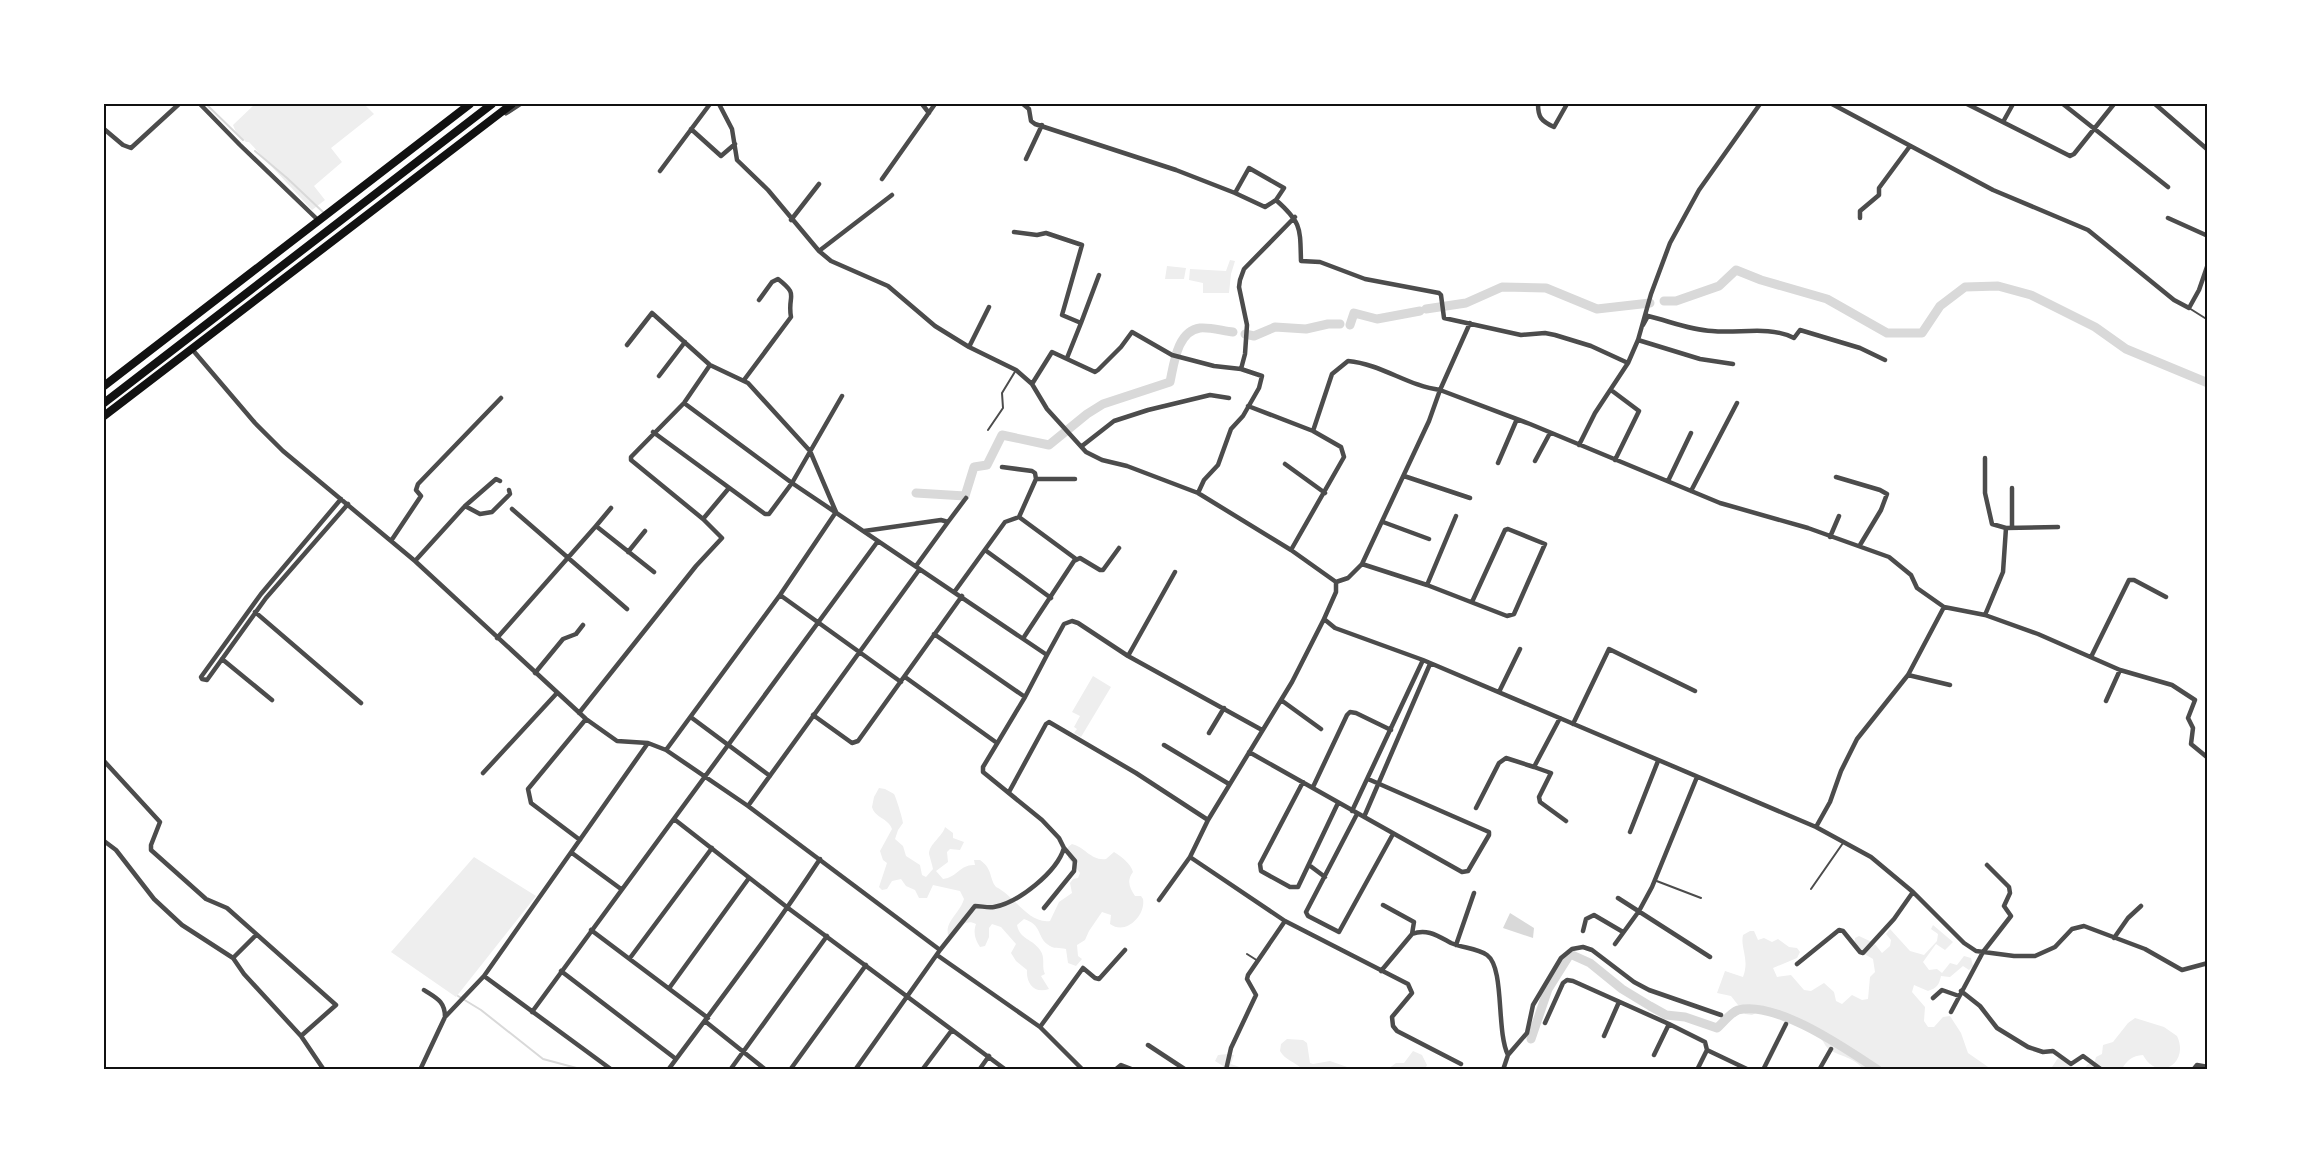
<svg xmlns="http://www.w3.org/2000/svg" width="2311" height="1173" viewBox="0 0 2311 1173" font-family="Quicksand,sans-serif">
<style>
.green{fill:#eee}
.water{fill:#d9d9d9}
.lines{fill:none;stroke-linecap:round;stroke-linejoin:round}
.stream{stroke:#d9d9d9;stroke-width:2}
.canal{stroke:#d9d9d9;stroke-width:9}
.service{stroke:#4c4c4c;stroke-width:2}
.minor{stroke:#4c4c4c;stroke-width:4.5}
.tertiary{stroke:#4c4c4c;stroke-width:5}
.trunk{stroke:#111;stroke-width:8}
.motorway{stroke:#111;stroke-width:8}
.neatline{fill:none;stroke:#111;stroke-width:2}
</style>
<rect width="100%" height="100%" fill="#fff"/>
<path class="green" d="M255 104H364L374 114 331 148 342 162 314 186 325 200 312 210 249 142H246L236 132 233 125Z
M1230 260 1235 261 1231 274 1229 293H1203V283L1189 280 1190 269 1226 271Z
M1167 266 1186 268 1184 279H1165Z
M1093 676 1111 687 1081 737 1074 733 1077 729 1074 727 1080 716 1072 712Z
M879 788 885 789 894 794C896 797 903 820 903 823L898 830 895 839 903 846 906 856 920 865 922 875 926 877 933 869C932 864 930 858 929 854 929 844 943 836 945 827L953 833V838L964 842 960 850 950 849 947 852 948 862 936 871 943 879C958 877 960 864 975 865L974 860H980C993 869 989 878 996 887 1015 896 1028 924 1050 921L1059 902 1072 893 1070 883 1073 879 1078 878 1080 873 1068 858V847L1072 844C1085 847 1091 861 1106 859L1114 852C1121 856 1131 864 1133 872 1126 881 1130 888 1135 896H1141L1143 899C1146 915 1126 936 1110 924L1111 915 1102 912 1089 931 1085 940 1077 945 1078 956 1082 959 1076 966 1068 963 1066 949C1059 947 1054 950 1047 944 1037 936 1042 925 1024 919L1017 925C1020 940 1033 939 1040 950 1046 958 1041 966 1045 974L1041 976 1049 989C1034 994 1026 983 1027 970L1016 961 1011 953 1016 944 1001 927 992 924 989 928V937L985 946 980 947C975 939 973 933 976 924 962 917 960 934 948 935 945 921 960 913 964 899L960 891 933 885 927 898H919L915 890 906 886 901 879 892 881 887 889 882 890 879 887 887 863 883 860 880 851 892 829C888 818 875 818 872 807L874 797Z
M474 857 536 896 456 997 391 952Z
M1933 925 1953 942 1945 950 1936 944 1923 962 1929 970 1937 969 1942 973 1950 963 1957 965 1964 956 1971 958 1973 966 1969 970 1963 966 1950 977 1941 976C1939 985 1937 988 1928 991L1914 985 1912 992 1925 1007 1924 1021 1928 1027H1934L1943 1017 1950 1016 1961 1033 1968 1053 1991 1069H1863C1852 1056 1843 1058 1830 1050 1825 1047 1825 1043 1821 1039 1812 1029 1798 1019 1784 1022L1766 1008 1752 1015 1745 1014 1731 996 1717 993 1725 971 1743 977C1750 959 1740 948 1743 935L1750 931H1754L1758 940 1764 938 1772 942 1778 939 1789 947 1797 948 1800 952 1797 958 1773 968 1777 977 1791 975 1804 990 1811 991 1824 983 1834 992 1836 1001 1842 1004 1852 995 1862 1000 1868 999 1870 977 1875 972 1873 959 1854 948 1855 938 1859 936 1874 943 1882 953 1890 946 1891 940 1886 934 1890 929 1910 951 1924 955 1937 941 1938 934 1931 929Z
M2135 1018 2164 1027 2177 1036C2190 1063 2158 1083 2143 1055 2132 1056 2127 1060 2122 1069L2083 1070 2088 1064H2094L2096 1057 2102 1054 2103 1045 2113 1042 2128 1023Z
M1287 1039 1303 1040 1307 1043 1310 1063 1313 1064 1330 1061 1353 1069H1302C1295 1062 1285 1060 1280 1051L1281 1044Z
M1413 1051 1422 1055 1427 1065 1425 1069H1388L1396 1063H1404Z
M1228 1054 1234 1055 1231 1064 1245 1069H1222L1223 1066 1215 1061 1218 1055Z
M2058 1058 2065 1059 2074 1069 2050 1070Z"/>
<path class="water" d="M1510 913 1534 928 1533 938 1503 928Z"/>
<g class="lines">
<path class="stream" d="M206 104 243 140
M255 151 287 178 324 213
M458 996 481 1010 543 1059 584 1070"/>
<path class="canal" d="M1664 301H1676L1719 286 1736 270 1761 280 1827 299 1887 333H1922L1940 306 1965 287 1998 286 2031 295 2095 327 2126 349 2208 383
M1426 309 1466 303 1502 287 1546 288 1597 309 1650 303
M1350 325 1354 313 1377 319 1420 311
M1245 334 1254 336 1275 327 1306 329 1328 324H1340
M916 493 965 496 974 467 987 465 1002 435 1049 445 1087 414 1103 404 1170 382C1174 364 1177 331 1200 328 1210 327 1223 331 1233 332
M1531 1039 1548 989 1570 954 1590 963 1622 989 1650 1006 1666 1015 1685 1017 1717 1028C1723 1023 1730 1013 1738 1010 1776 1000 1846 1049 1878 1070"/>
<path class="service" d="M2189 308 2208 320
M988 430 1003 408 1002 393 1016 370
M1654 880 1701 898
M1811 889 1843 843
M1247 954 1258 961"/>
<path class="minor" d="M200 104 240 145 319 221
M719 104 732 129 737 160 768 190 819 251 831 261 888 286 935 326 969 347 1016 370 1032 384 1047 409 1086 452 1102 460 1127 466 1198 493 1291 550 1336 582V592L1324 619 1335 628 1423 660 1816 827 1871 857 1913 892 1964 943 1976 951 2014 956H2035L2055 947 2072 929 2084 926 2145 949 2182 970 2208 963
M922 104 929 113
M1023 104 1029 109 1031 121 1035 124 1176 170 1235 193 1249 168 1284 188 1276 200 1265 207 1235 193
M1538 104C1538 117 1541 121 1554 127L1567 104
M1832 104 1993 190 2088 230 2174 300 2189 308 2199 290 2208 264
M1967 104 2070 156 2074 154 2114 104
M2063 104 2168 187
M2155 104 2208 150
M2003 122 2013 104
M104 129 123 145 131 148 179 104
M691 129 721 156 735 144
M1026 159 1042 125
M660 171 710 104
M882 179 935 104
M1276 200C1302 223 1300 228 1301 261L1320 262 1365 279 1439 293 1441 295 1444 318 1521 335 1545 333 1555 335 1591 346 1628 363
M1860 218V211L1879 195V188L1910 146
M2168 218 2208 236
M791 220 819 184
M1014 232 1037 235 1046 233 1082 245 1062 315 1081 323 1067 358
M819 251 892 195
M1081 323 1099 275
M1643 325 1648 316C1669 321 1690 330 1712 331 1739 334 1768 325 1794 338L1800 330 1860 348 1885 360
M1638 340 1700 359 1733 364
M627 345 652 313 710 365 748 383 810 451 836 512 780 595 666 750
M969 347 989 307
M191 348 255 423 283 451 415 561 586 719 617 741 648 743 666 750 748 806 940 950
M659 376 685 342
M744 380 791 317C787 294 800 296 778 279L772 282 759 300
M1032 384 1052 352 1095 372 1098 370 1121 347 1132 332 1172 355 1214 366 1241 369
M1611 390 1639 411 1615 460
M684 403 792 483 1047 655 1025 697 983 767V772L1042 820 1059 838 1064 848C1057 872 1018 903 994 907 988 908 981 906 975 906L940 950 855 1070
M1248 406 1313 431
M653 432 765 514H769L792 483 842 396
M1579 445 1595 413 1628 363 1638 340 1651 294 1670 243 1699 190 1760 104
M1082 446 1114 421 1148 410 1210 395 1229 398
M1985 458V493L1992 524 2006 528 2003 572 1985 615
M1535 461 1550 433
M1498 463 1517 419
M1285 464 1325 493
M1404 476 1470 498
M1836 477 1880 490 1887 494 1881 510 1860 545
M1036 479H1075
M500 481 496 479 465 506 480 514 492 512 510 494 509 490
M1668 481 1691 433
M1691 491 1737 403
M1198 493 1204 480 1218 465 1231 429 1243 416 1259 388 1262 376 1241 369 1245 354 1247 325 1239 287 1240 280 1244 269 1295 217
M341 499 261 594 201 677 202 679 207 680 266 598 348 504
M512 509 627 609
M1019 517 1076 559
M703 519 729 488
M948 522 966 498
M1383 522 1429 539
M596 526 611 508
M2006 528 2058 527
M2012 528V488
M864 531 941 520 948 522 916 566
M1830 537 1839 516
M391 541 421 496 416 490 418 484 501 398
M985 550 1051 598
M1291 550 1344 457 1341 447 1313 431 1332 374 1348 361C1381 364 1408 386 1440 390L1530 424 1720 503 1808 528 1889 557 1911 575 1917 588 1944 607 1985 615 2038 634 2120 670 2172 685 2195 700 2188 718 2193 728 2191 744 2208 758
M628 552 645 531
M415 561 465 506
M1362 564 1427 585 1507 616 1514 614 1545 544 1508 529 1505 530 1472 602
M1336 582 1348 578 1362 564 1429 421 1440 390 1470 323
M1427 585 1456 516
M955 591 1005 522 1019 517 1036 479 1035 473 1032 471 1002 467
M780 595 901 682
M255 612 361 703
M1324 619 1292 682 1208 820 1190 857 1285 921 1408 984 1412 993 1392 1017 1393 1026 1397 1031 1461 1064
M934 634 1025 697
M1024 637 1074 561 1080 558 1100 570H1103L1119 548
M497 638 596 526 654 572
M1047 655 1064 624 1072 621 1078 623 1128 656 1262 730
M1128 656 1175 572
M2091 657 2129 580H2134L2166 597
M222 659 272 700
M535 673 563 639 576 634 583 625
M1908 675 1950 685
M905 677 997 743
M1499 692 1520 649
M1281 700 1321 729
M2106 701 2120 670
M579 713 696 566 722 538 703 519 631 460V457L684 403 710 365
M813 715 852 743 858 741 962 596
M692 718 770 776
M1573 724 1609 649 1695 691
M1209 733 1224 708
M1164 745 1229 784
M1249 752 1462 872 1468 871 1489 835V832L1368 779
M104 761 160 822 151 845V850L206 899 227 908 336 1005 301 1036
M1534 767 1551 773 1539 797 1540 802 1566 821
M483 773 557 693
M1303 782 1260 864 1261 871 1290 887H1298L1338 803
M1313 787 1347 715 1350 712 1356 713 1391 730
M1009 792 1046 724 1049 722 1136 773 1208 820
M748 806 919 570
M1476 808 1499 763 1506 758 1534 767 1560 718
M1352 811 1423 660
M1357 814 1306 912 1308 916 1339 932 1393 834
M1364 817 1430 664
M674 819 788 908 1006 1070
M1816 827 1830 802 1841 771 1857 739 1908 675 1944 607
M1630 832 1658 761
M580 840 531 803 528 789 586 719
M104 841 116 850 154 899 182 925 233 958 244 974 301 1036 324 1070
M572 853 621 889
M1309 865 1325 877
M1618 898 1710 957
M1159 900 1190 857
M1383 905 1414 922 1412 934
M1044 908 1074 871 1075 861 1064 848
M591 930 708 1018
M1583 931 1586 919 1594 915 1623 932
M2114 938 2128 918 2141 906
M1615 944 1639 911 1652 887 1697 777
M1456 945 1474 893
M937 955 1040 1027 1083 1070
M233 958 256 935
M630 958 712 848
M1797 964 1839 930 1843 931 1860 952 1863 953 1894 919 1913 892
M561 971 676 1059
M1381 971 1412 934C1427 928 1438 936 1451 943 1462 948 1477 948 1487 955 1505 968 1496 1031 1508 1055L1503 1070
M670 987 749 878
M424 990C436 998 445 1001 445 1017
M1961 991 1980 1006 1997 1028 2028 1047 2043 1052 2053 1051 2071 1064 2083 1056 2102 1070
M1933 998 1942 990 1959 996
M532 1012 878 541
M1951 1012 1983 952 2011 916 2004 906 2010 893 2009 887 1987 865
M706 1022 766 1070
M1545 1023 1563 983 1567 980 1573 981 1669 1024 1705 1042 1707 1050 1697 1070
M1040 1027 1083 968 1095 978 1099 979 1125 950
M1604 1036 1619 1002
M1148 1045 1186 1070
M1707 1050 1749 1070
M1508 1055 1527 1033 1533 1005 1561 958 1572 949 1583 947 1592 950 1634 982 1649 990 1721 1015
M1654 1055 1669 1024
M420 1070 445 1017 484 976
M612 1070 484 976 648 743
M668 1070C720 1000 772 932 820 859
M730 1070 827 936
M790 1070 866 965
M922 1070 952 1030
M979 1070 989 1056
M1115 1070 1121 1065 1134 1070
M1226 1070 1231 1048 1256 995 1247 979 1248 975 1285 921
M1763 1070 1786 1024
M1819 1070 1831 1049
M2193 1070 2197 1065 2208 1067"/>
<path class="tertiary" d="M506 113 520 104"/>
<path class="trunk" d="M104 416 512 104"/>
<path class="motorway" d="M104 386 470 104
M104 403 492 104"/>
</g>
<rect width="2311" height="1173" fill="none" stroke="#ffffff" stroke-width="210"/>
<rect x="105" y="105" width="2101" height="963" class="neatline"/>
</svg>
